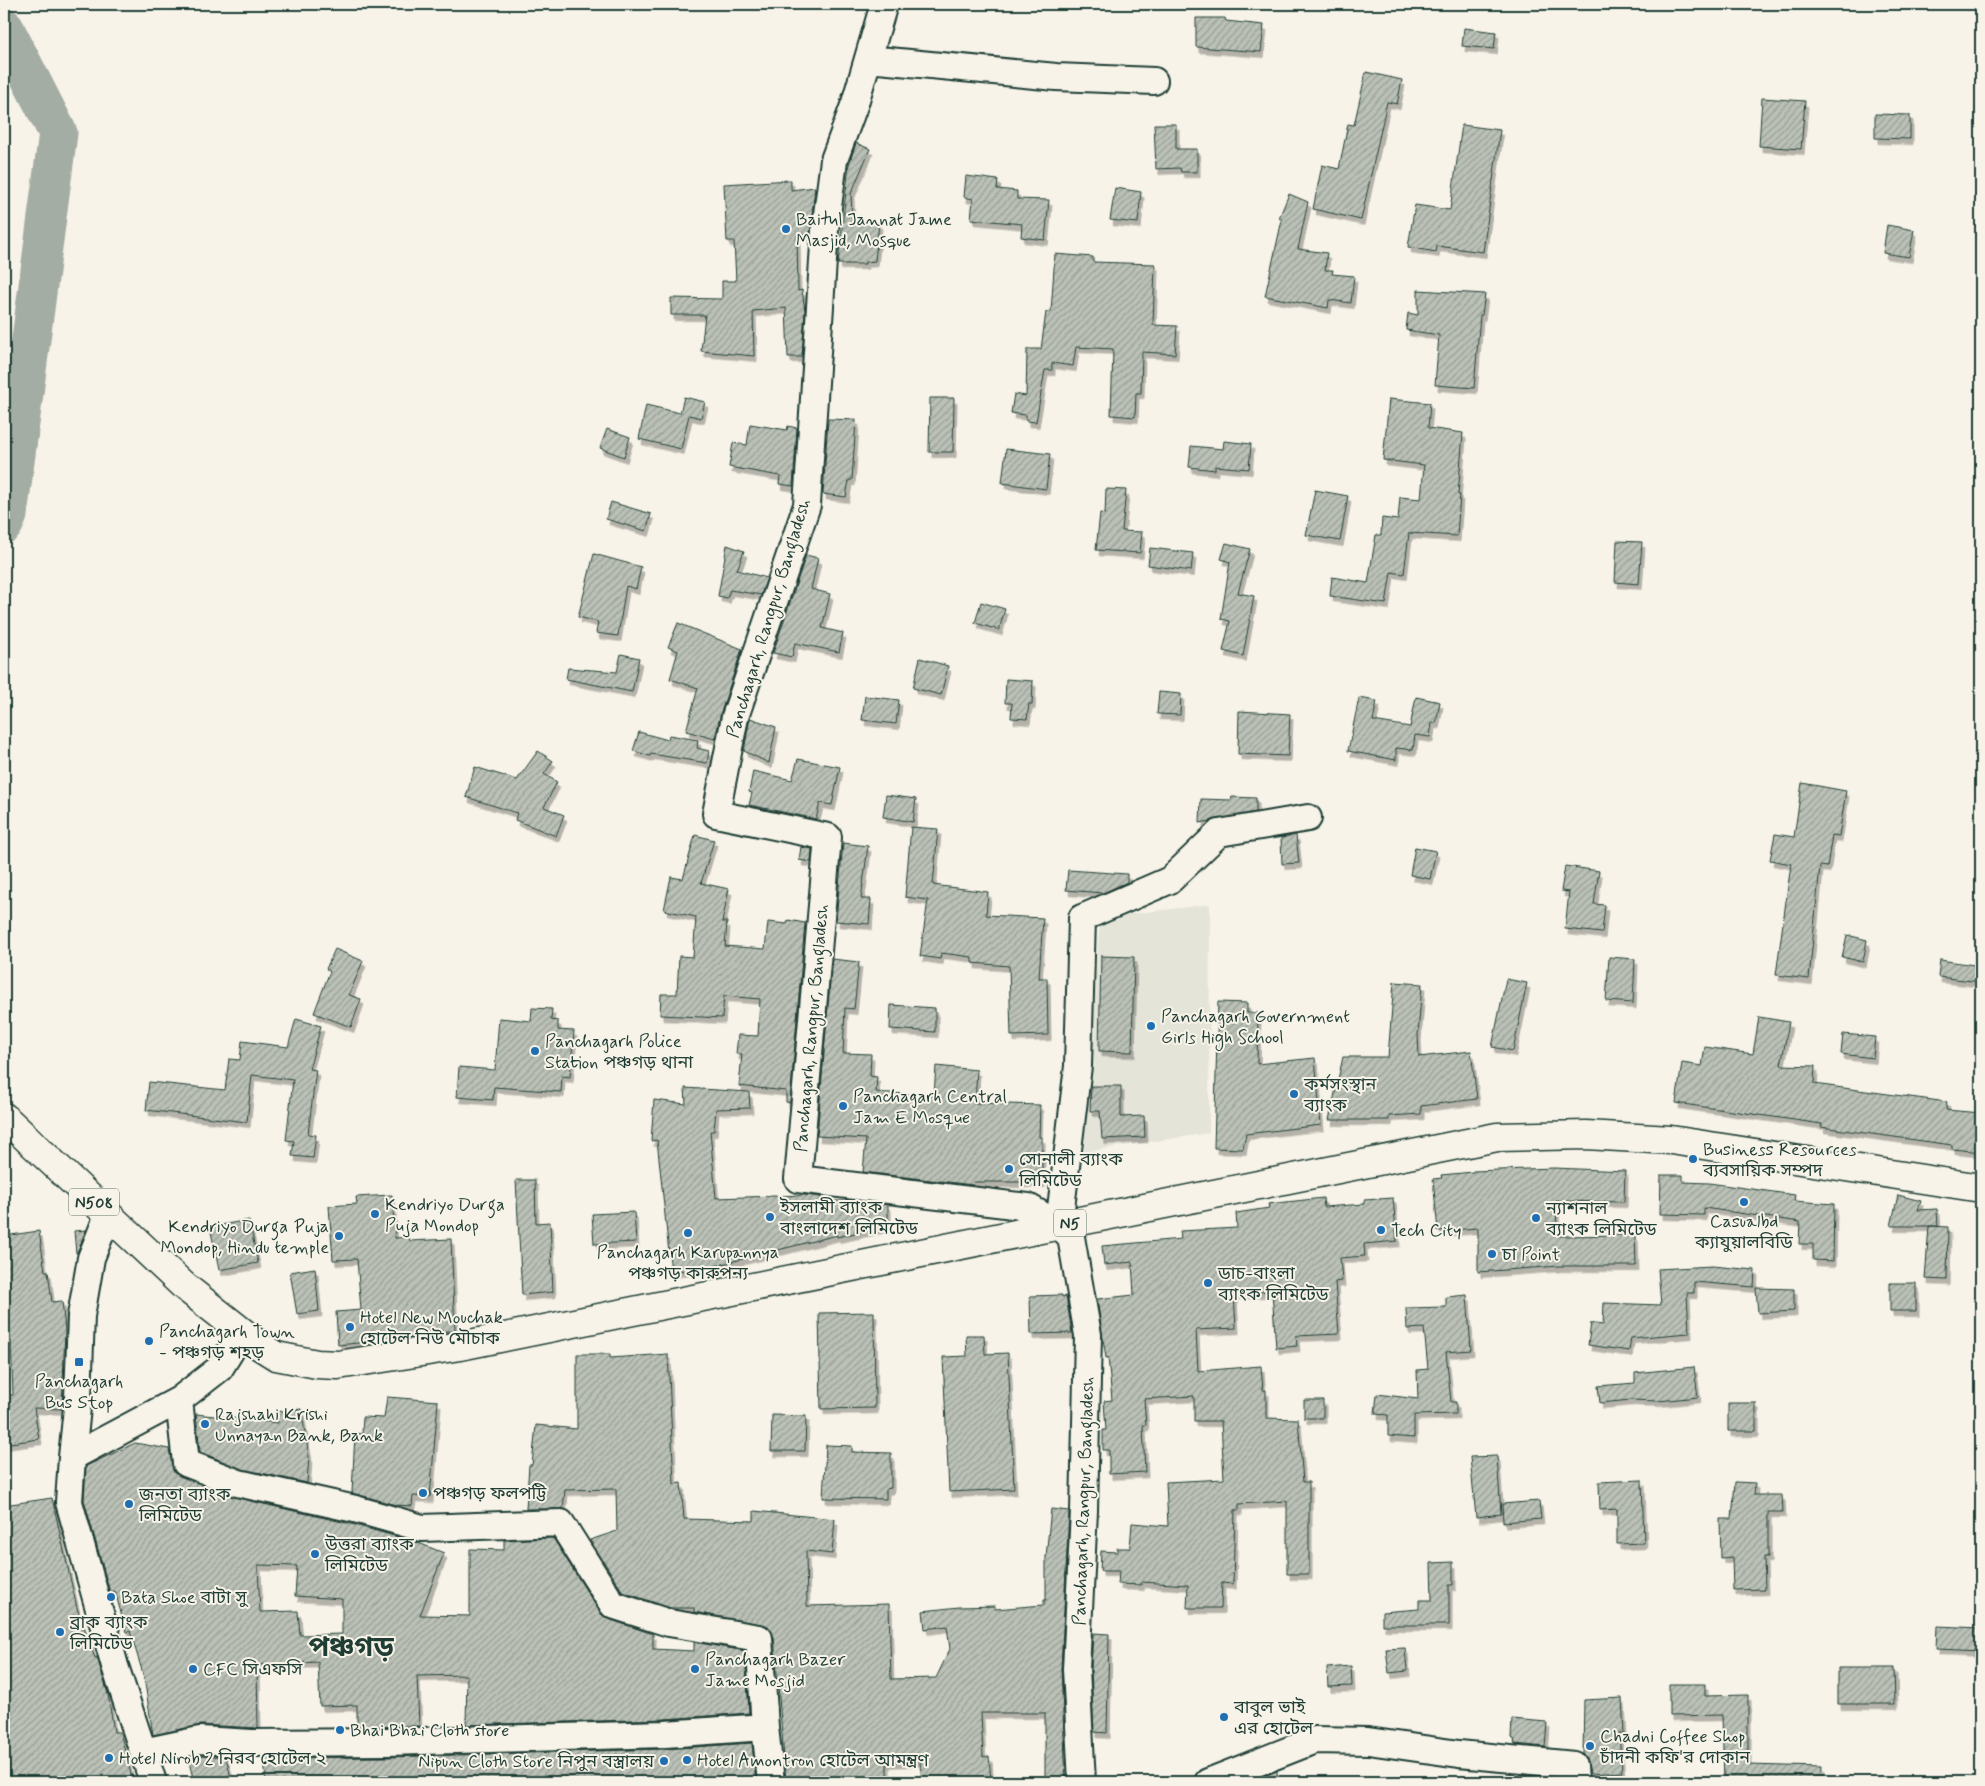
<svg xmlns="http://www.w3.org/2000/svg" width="1985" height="1786" viewBox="0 0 1985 1786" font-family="Mynerve,'Noto Sans Bengali',sans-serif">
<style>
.built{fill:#e5e4d9}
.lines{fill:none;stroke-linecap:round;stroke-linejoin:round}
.river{stroke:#a4ada3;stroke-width:39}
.building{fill:url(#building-hatch);stroke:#1f3d34;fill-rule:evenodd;filter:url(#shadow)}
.minor-casing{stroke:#1f3d34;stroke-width:30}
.highway-casing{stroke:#1f3d34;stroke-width:31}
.minor{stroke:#f7f3e8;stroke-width:26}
.highway{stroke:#f7f3e8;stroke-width:28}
.poi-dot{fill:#1f6fb2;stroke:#f7f3e8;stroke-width:2}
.labels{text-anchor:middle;stroke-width:4;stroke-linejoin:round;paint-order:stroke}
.shield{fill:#f7f3e8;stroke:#60746a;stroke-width:1}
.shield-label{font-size:16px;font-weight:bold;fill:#1f3d34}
.poi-label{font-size:18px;fill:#1f3d34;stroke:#f7f3e8;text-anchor:start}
.street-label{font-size:18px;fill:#1f3d34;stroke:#f7f3e8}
.town-label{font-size:28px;font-weight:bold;fill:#1f3d34;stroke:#f7f3e8}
</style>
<defs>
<pattern id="building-hatch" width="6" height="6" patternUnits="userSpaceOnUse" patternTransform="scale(1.25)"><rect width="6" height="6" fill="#bbc1b6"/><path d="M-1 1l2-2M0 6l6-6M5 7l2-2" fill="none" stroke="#979e95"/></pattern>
<filter id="shadow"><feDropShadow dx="3" dy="5.5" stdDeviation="0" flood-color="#0004"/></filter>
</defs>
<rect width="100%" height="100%" fill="#f7f3e8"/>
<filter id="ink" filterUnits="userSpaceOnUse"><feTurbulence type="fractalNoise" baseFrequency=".02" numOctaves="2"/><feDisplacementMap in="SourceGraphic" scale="10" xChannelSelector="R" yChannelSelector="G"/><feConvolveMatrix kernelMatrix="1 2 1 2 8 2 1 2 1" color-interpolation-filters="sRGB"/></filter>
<g filter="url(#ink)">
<path class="built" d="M1210 904 1209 1133 1084 1152 1100 918Z"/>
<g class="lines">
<path class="river" d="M4 27 58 133 8 515 4 524"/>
</g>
<path class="building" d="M1196 18H1225L1226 21 1264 25 1261 52 1196 47Z
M1464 28 1496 32 1494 49 1462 46Z
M1366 72 1402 80 1397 104 1387 102 1361 220 1313 209 1322 165 1339 169 1348 124 1354 125Z
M1762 98 1805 101 1801 149 1759 146Z
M1875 114 1910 115V139L1875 138Z
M1154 124H1176V149H1197V172H1181L1180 168 1156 169Z
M1462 125 1500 130 1483 252 1437 246 1436 252 1408 247 1415 205 1450 210Z
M856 143 870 149 851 194 852 220 879 223 875 261 865 262V264H838L849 164Z
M966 176 998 180 997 189 1017 191V199L1049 200 1045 240 1021 237 1022 224 971 219 973 199 964 197Z
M791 180V190L815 187 810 234 797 235 798 291 802 290 805 311 802 357H788L786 308 753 311 754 356 701 351 705 315H671V298L722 299V281H736L734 241H727L724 184Z
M1115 188 1141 192 1138 223 1110 220Z
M1289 194 1308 202 1298 249 1327 253 1325 270H1333L1332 274 1354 276 1351 303 1329 300 1328 308 1265 296 1282 220 1279 218Z
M1887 225 1914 230 1909 257 1883 253Z
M1055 254 1093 257V262L1155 264 1153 325 1177 326 1175 354 1142 352 1141 393H1136L1135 417 1111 415 1113 349 1076 347 1073 366 1052 363V370H1045L1036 422 1026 421V415L1011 413 1014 394 1026 396 1027 349H1041L1046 312H1051Z
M1418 290 1485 294 1482 315H1480L1474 388 1435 385 1439 335 1406 330 1408 313 1418 315Z
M684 397 705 402 701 418 689 415 681 449 639 439 646 405 680 413Z
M930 398H954L953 452H929Z
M1389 399 1430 403 1428 428 1463 433 1458 495H1460L1457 536 1409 533 1404 574 1391 572 1386 604 1330 596 1332 577 1368 583 1376 535H1381L1382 518 1398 520 1400 497 1421 499 1424 465 1383 460Z
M828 419 856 420 852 480H849L846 497 823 494Z
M750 424 787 430 788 426 797 428 793 486 779 484 780 476 729 467 733 443 747 445Z
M607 429 630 437 624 457 600 448Z
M1224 441 1251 444 1249 469 1215 466V470L1189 467 1191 446 1223 449Z
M1006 449 1050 454 1046 489 1002 483Z
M1106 489 1126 490 1122 531 1142 532 1140 553 1096 550 1100 513 1105 514Z
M1315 490 1348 496 1340 541 1306 535Z
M611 502 651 514 646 531 606 519Z
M1617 541 1642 542 1639 584 1615 582Z
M1226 543 1250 549 1238 593 1254 596 1243 656 1223 651 1230 621 1221 619 1230 562 1221 559Z
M727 545 744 551 737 570 767 578 761 595 730 590 727 598 718 596Z
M1150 548 1193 553 1191 571 1148 565Z
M594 554 641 567 636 589 626 586 618 636 596 633 598 622 578 617Z
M806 555 818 558 811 589 830 594 822 628 843 633 839 652 795 643 792 657 773 653Z
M981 602 1005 609 999 630 975 623Z
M678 623 742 649 721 712 715 739 686 731 698 688 670 679 678 651 668 647Z
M621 654 639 658 632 692 566 679 568 668 617 672Z
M920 658 948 666 941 695 913 688Z
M1006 679 1033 681 1032 704H1029L1027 719 1011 718 1012 703H1005Z
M1159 692 1181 694 1180 715 1157 714Z
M865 696 899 700 896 724 862 720Z
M1416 697 1440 702 1436 723H1432L1430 737 1415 735 1413 750 1396 748V760L1348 751 1359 698 1377 701 1373 721 1410 727Z
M1239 711 1290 714 1288 756 1238 754Z
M750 718 776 727 769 763 744 751Z
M639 732 668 740 669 735 698 740 697 748 709 751 707 763 651 754 650 756 633 751Z
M538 751 553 761 544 774 557 782 544 807 564 815 556 836 515 820 517 813 466 797 475 767 517 780Z
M798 759 840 767 832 805 820 803 816 819 749 805 752 793 749 792 753 771 792 780Z
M1802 783 1846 791 1839 836 1832 835 1827 867 1820 866 1809 979 1776 975 1791 864 1770 860 1775 834 1794 837Z
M886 795 916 799 913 822 883 817Z
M1232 797 1256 798V812L1200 823 1201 799 1231 800Z
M911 827 938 829 933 885 988 892 986 915 1043 918 1039 978H1047L1048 1035 1011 1036 1009 966 972 963V957L941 953 940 959 920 956 928 900 905 897Z
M695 835 714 840 701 883 729 889 722 922H727L725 946 765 949 768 922 787 924 788 920 805 923 790 1103 786 1102V1091L739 1086 742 1054H736L738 1035 758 1036 760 999 724 996 722 1018 660 1015 661 994H677L679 956 693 957 696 917 664 910 671 877 683 879Z
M1296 835 1299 863 1282 864 1281 838Z
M843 843 868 846 861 899H871L869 924 836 921Z
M801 847 812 849 811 862 799 860Z
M1415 847 1436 851 1430 879 1410 875Z
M1565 866 1599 871 1594 904 1605 905 1602 933 1565 929 1569 892 1561 891Z
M1068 870 1127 874V882L1103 893 1066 890Z
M1847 935 1867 940 1863 962 1842 957Z
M335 949 363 961 349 995 361 999 351 1027 314 1013 330 971 326 969Z
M1101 956 1134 957 1132 1052 1099 1051Z
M1609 957 1635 959 1633 1003 1606 1001Z
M832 959 859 962 854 1009 845 1008 843 1053 871 1054 870 1076 877 1077 876 1092 934 1096 936 1066 977 1070 975 1103 1040 1105 1039 1137H1042V1182H974L973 1185 863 1172 866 1139 817 1136Z
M1940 960 1981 966V982L1938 977Z
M1506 979 1527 983 1513 1051 1492 1047Z
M1394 982 1422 984 1418 1035 1419 1057 1471 1051 1477 1099 1421 1106V1114L1389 1116V1120H1329L1343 1057H1388Z
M1218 1002 1247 1003V1013H1258L1257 1064 1315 1058 1321 1125 1246 1134 1243 1149 1214 1148Z
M891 1005 935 1008V1032L890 1029Z
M532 1008 552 1009 551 1020 558 1021V1030L574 1031 570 1077 562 1076 561 1092 494 1087 493 1100 457 1097 459 1067 495 1070 499 1018 531 1021Z
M1759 1017 1789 1022 1781 1065 1815 1066 1814 1084 1947 1102 1946 1110 1981 1113V1152L1952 1149V1145L1821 1127 1822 1124 1676 1103 1682 1063 1702 1066 1705 1047 1753 1054Z
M296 1019 321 1026 309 1069 316 1070 308 1134 316 1135 313 1158 292 1156 294 1141 286 1140 293 1080 252 1075 247 1122 146 1110 149 1082 225 1090 229 1059 240 1060 242 1041 288 1047Z
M1843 1034 1875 1037 1873 1058 1841 1054Z
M1091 1086H1121V1117L1144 1116 1145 1137 1102 1139 1100 1111H1090Z
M685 1088 749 1092 750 1108 716 1109 714 1131H710L716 1198 805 1195 821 1197 822 1201H853L888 1205V1226L837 1237V1235L711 1267 671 1272 657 1140 651 1141 654 1100 686 1104Z
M1554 1168 1625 1171 1624 1202 1556 1201 1557 1236 1635 1235 1636 1266H1559L1478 1272V1228L1438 1231 1433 1179 1442 1178 1441 1175 1473 1172V1171Z
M1661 1175H1683V1182L1709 1183 1795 1195 1794 1201 1834 1204 1833 1261 1813 1260V1244H1799L1800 1222 1704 1208V1215L1660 1214Z
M516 1180H535L536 1223 550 1222 553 1292 522 1295Z
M392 1195 395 1238 409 1237 410 1241 451 1239 455 1331 416 1332 417 1337 338 1345 336 1312 361 1310 357 1259 333 1260 329 1206 357 1204 356 1197Z
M1898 1195 1921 1201 1918 1210 1937 1209 1938 1226H1891Z
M1323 1198 1324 1207 1364 1204V1200L1393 1198 1397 1241 1364 1244 1365 1256 1340 1258 1342 1281 1335 1282 1339 1334 1296 1336 1297 1346 1276 1348 1272 1291 1234 1294 1236 1328 1196 1330 1198 1371 1261 1366 1263 1390H1266V1418L1298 1419 1303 1482H1309V1574H1287V1501L1239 1504V1510H1235L1233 1584 1222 1583 1221 1608H1187L1188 1585 1142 1582 1141 1585 1118 1584 1119 1571H1100L1101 1551 1117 1552V1548H1130L1132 1523 1168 1526 1166 1482 1224 1479 1221 1421H1194V1396L1144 1399 1146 1425H1143L1145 1472 1109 1474V1450H1103V1430H1106L1104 1401 1112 1400 1108 1357 1106 1358 1097 1299 1134 1295 1132 1262 1104 1265 1102 1246 1181 1239 1180 1231 1237 1228 1236 1213 1269 1208 1268 1204Z
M634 1212 636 1242 594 1244 592 1214Z
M249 1220 258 1263 219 1270 210 1227Z
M1929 1226 1948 1227 1947 1280 1925 1279Z
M86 1230 77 1253H76L74 1231Z
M39 1231 45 1271H48L52 1302 62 1301 65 1330 62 1409 34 1408 39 1439 4 1444V1395H13L11 1341 6 1342 4 1320V1236Z
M1712 1266 1755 1270 1754 1287 1694 1282V1293H1687L1689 1333 1631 1338 1629 1351 1588 1345 1591 1323 1603 1325 1604 1303 1661 1305 1658 1269Z
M315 1268 319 1311 297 1314 290 1272Z
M1890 1283H1916V1311H1890Z
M1756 1288 1794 1289V1311L1758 1313Z
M1062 1295V1297L1066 1296 1072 1333 1031 1334 1030 1296Z
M1467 1295 1471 1350 1446 1352 1451 1402H1456V1414L1414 1415V1438L1388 1436V1415L1375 1414 1377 1394 1418 1399 1417 1370 1428 1369 1424 1328 1407 1329 1406 1308 1446 1307V1297Z
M874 1312 875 1408 821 1409 819 1313Z
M966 1335H984L985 1354 1008 1353 1014 1489 949 1492 943 1357 967 1356Z
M577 1354H610V1358L668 1354 674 1484 681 1483 684 1519 754 1521V1511L835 1519 832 1554 806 1551 807 1606 889 1604 891 1679 936 1678 950 1649 947 1626 925 1629 923 1611 959 1607 995 1606V1609L1044 1605V1600H1046V1557L1051 1509 1069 1511 1061 1668 1066 1782H1045V1713H981L983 1757 989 1756 991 1782H921L920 1760 887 1762V1782H826V1780L786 1782 774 1637 768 1626 694 1612V1608H671L623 1592 590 1540 617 1531 616 1489 565 1490 563 1509H526L529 1465H532L536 1425 577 1429Z
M1694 1367 1698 1397 1658 1401 1631 1400 1600 1403 1598 1386 1635 1383V1373Z
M387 1397 438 1401 430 1497 413 1496 412 1506 396 1505 352 1493 355 1433 362 1434 363 1417 384 1418Z
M1304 1400H1323V1418H1304Z
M1728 1403H1756V1431H1728Z
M301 1409 309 1456 307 1483 242 1469 200 1452 196 1414 278 1423 275 1412Z
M772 1415 806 1416 805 1451H771Z
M135 1443 169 1449 174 1473 233 1497 351 1524 416 1542 444 1553 420 1615 470 1616V1549L504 1550V1540L553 1538 601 1614 608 1619 653 1634V1649L694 1651V1642L745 1651 749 1713 664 1719 466 1725 467 1675 417 1676 419 1726 357 1727V1705L320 1706 318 1662 257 1665 258 1728 201 1725 153 1735 144 1677 130 1631 126 1632 115 1591 110 1592 84 1500 86 1466ZM258 1565 297 1566 295 1596 342 1599V1634L300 1635 298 1611 260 1612Z
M826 1445 852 1446V1452L891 1453V1488L886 1489V1499L823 1498Z
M1497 1456 1501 1514 1476 1517 1470 1457Z
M1642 1480 1644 1543 1617 1544V1509L1600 1510 1599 1482Z
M1735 1482 1755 1483 1754 1495H1782L1783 1512H1768V1557H1764L1765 1589 1733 1590 1732 1557 1721 1558 1720 1519H1732Z
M52 1498 77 1608 95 1658 97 1657 108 1694 114 1732H120L133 1782H6V1774L4 1775V1505Z
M1539 1501 1541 1519 1503 1522 1502 1504Z
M1453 1562V1585H1449V1625H1382V1612L1419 1609V1600H1432L1431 1563Z
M1937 1626 1981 1628V1651L1936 1649Z
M1093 1633 1109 1634 1107 1733 1094 1732 1091 1669Z
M1405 1648 1407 1671 1389 1673 1386 1649Z
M1351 1666 1352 1686 1328 1687 1327 1668Z
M1838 1668H1894L1895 1704H1838Z
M1669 1684H1705V1696L1748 1695V1765L1821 1767 1820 1782H1724L1722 1715 1669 1716Z
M1622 1698 1624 1734H1619L1622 1772 1590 1774 1587 1758 1583 1753 1584 1700Z
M1512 1719 1547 1722 1545 1747 1515 1744 1514 1739 1511 1738Z
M752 1743 756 1782H266L264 1758 388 1757 665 1749Z
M201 1755 226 1757 232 1782H194L188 1758Z
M1277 1771 1278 1782H1257L1256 1779Z
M1520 1775 1549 1778V1782H1521Z"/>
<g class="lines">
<g class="minor-casing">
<path id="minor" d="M884 4 855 103 834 160 825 230 807 505 735 717 716 814 828 837 798 1179 1028 1207 1059 1225 1071 1237 1088 1335 1084 1511 1076 1669 1082 1782
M868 59 1056 77 1154 81
M1059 1225 1078 1066 1082 918 1170 880 1219 833 1308 818
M179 1400 186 1463 238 1483 355 1509 422 1528 561 1523 613 1605 669 1623 759 1638 765 1727
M72 1457 78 1398 81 1316 91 1258 108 1215
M143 1752 200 1740 252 1743 388 1742 665 1734 765 1727 771 1782
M153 1782 115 1666 69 1502 72 1457 179 1400 220 1368 242 1332
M1208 1782 1315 1740 1368 1741 1459 1754 1574 1765 1575 1782"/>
</g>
<g class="highway-casing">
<path id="highway" d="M4 1117 184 1286 260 1346 276 1356 317 1364 338 1365 460 1346 1497 1137 1586 1135 1671 1140 1981 1188"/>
</g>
<use href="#minor" class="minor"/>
<use href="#highway" class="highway"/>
</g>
</g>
<g class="poi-dot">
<circle cx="786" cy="229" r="5"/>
<circle cx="1151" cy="1026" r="5"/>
<circle cx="535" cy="1051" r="5"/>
<circle cx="1294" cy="1094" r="5"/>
<circle cx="843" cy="1106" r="5"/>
<circle cx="1693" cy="1159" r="5"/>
<circle cx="1009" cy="1169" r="5"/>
<circle cx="1744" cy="1202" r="5"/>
<circle cx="375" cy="1214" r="5"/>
<circle cx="770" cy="1217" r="5"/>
<circle cx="1536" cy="1218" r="5"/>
<circle cx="1381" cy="1230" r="5"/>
<circle cx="688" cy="1233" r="5"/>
<circle cx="339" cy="1236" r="5"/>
<circle cx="1492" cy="1254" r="5"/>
<circle cx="1208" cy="1283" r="5"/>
<circle cx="350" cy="1327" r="5"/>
<circle cx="149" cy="1341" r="5"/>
<rect x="74" y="1357" width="10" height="10" rx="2.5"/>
<circle cx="205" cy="1424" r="5"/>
<circle cx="423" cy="1493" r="5"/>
<circle cx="129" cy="1504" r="5"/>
<circle cx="315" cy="1554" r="5"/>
<circle cx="111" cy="1597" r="5"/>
<circle cx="60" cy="1632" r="5"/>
<circle cx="193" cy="1669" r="5"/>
<circle cx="695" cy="1669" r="5"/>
<circle cx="1224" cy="1717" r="5"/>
<circle cx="340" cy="1730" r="5"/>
<circle cx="1590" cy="1746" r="5"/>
<circle cx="109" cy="1758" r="5"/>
<circle cx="687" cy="1760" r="5"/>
<circle cx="664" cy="1761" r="5"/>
</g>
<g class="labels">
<g class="shield">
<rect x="69" y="1188.5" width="50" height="27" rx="4"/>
<rect x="1054" y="1209.5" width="32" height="27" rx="4"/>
</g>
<g class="shield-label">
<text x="94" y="1208">N508</text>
<text x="1070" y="1229">N5</text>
</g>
<g class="poi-label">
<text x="796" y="225">Baitul Jannat Jame<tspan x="796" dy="21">Masjid, Mosque</tspan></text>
<text x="1161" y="1022">Panchagarh Government<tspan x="1161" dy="21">Girls High School</tspan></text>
<text x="545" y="1047">Panchagarh Police<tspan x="545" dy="21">Station পঞ্চগড় থানা</tspan></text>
<text x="1304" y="1090">কর্মসংস্থান<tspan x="1304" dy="21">ব্যাংক</tspan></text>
<text x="853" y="1102">Panchagarh Central<tspan x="853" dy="21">Jam E Mosque</tspan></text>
<text x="1703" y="1155">Business Resources<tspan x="1703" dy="21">ব্যবসায়িক সম্পদ</tspan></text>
<text x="1019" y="1165">সোনালী ব্যাংক<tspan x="1019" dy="21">লিমিটেড</tspan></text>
<text x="385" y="1210">Kendriyo Durga<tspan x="385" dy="21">Puja Mondop</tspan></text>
<text x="780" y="1213">ইসলামী ব্যাংক<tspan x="780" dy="21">বাংলাদেশ লিমিটেড</tspan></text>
<text x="1546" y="1214">ন্যাশনাল<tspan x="1546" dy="21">ব্যাংক লিমিটেড</tspan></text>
<text x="1744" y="1227" text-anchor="middle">Casualbd<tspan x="1744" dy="21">ক্যাযুয়ালবিডি</tspan></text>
<text x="329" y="1232" text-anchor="end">Kendriyo Durga Puja<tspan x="329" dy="21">Mondop, Hindu temple</tspan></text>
<text x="1391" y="1236">Tech City</text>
<text x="688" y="1258" text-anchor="middle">Panchagarh Karupannya<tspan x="688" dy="21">পঞ্চগড় কারুপন্য</tspan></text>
<text x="1502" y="1260">চা Point</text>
<text x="1218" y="1279">ডাচ-বাংলা<tspan x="1218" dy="21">ব্যাংক লিমিটেড</tspan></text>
<text x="360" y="1323">Hotel New Mouchak<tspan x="360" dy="21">হোটেল নিউ মৌচাক</tspan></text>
<text x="159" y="1337">Panchagarh Town<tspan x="159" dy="21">- পঞ্চগড় শহড়</tspan></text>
<text x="79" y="1387" text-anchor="middle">Panchagarh<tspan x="79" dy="21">Bus Stop</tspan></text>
<text x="215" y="1420">Rajshahi Krishi<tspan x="215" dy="21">Unnayan Bank, Bank</tspan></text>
<text x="433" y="1499">পঞ্চগড় ফলপট্টি</text>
<text x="139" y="1500">জনতা ব্যাংক<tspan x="139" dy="21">লিমিটেড</tspan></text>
<text x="325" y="1550">উত্তরা ব্যাংক<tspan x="325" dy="21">লিমিটেড</tspan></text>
<text x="121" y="1603">Bata Shoe বাটা সু</text>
<text x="70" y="1628">ব্রাক ব্যাংক<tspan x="70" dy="21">লিমিটেড</tspan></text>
<text x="705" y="1665">Panchagarh Bazer<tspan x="705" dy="21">Jame Mosjid</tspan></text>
<text x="203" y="1675">CFC সিএফসি</text>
<text x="1234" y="1713">বাবুল ভাই<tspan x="1234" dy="21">এর হোটেল</tspan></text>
<text x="350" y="1736">Bhai Bhai Cloth store</text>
<text x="1600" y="1742">Chadni Coffee Shop<tspan x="1600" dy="21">চাঁদনী কফি'র দোকান</tspan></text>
<text x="119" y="1764">Hotel Nirob 2 নিরব হোটেল ২</text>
<text x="697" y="1766">Hotel Amontron হোটেল আমন্ত্রণ</text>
<text x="654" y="1767" text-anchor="end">Nipun Cloth Store নিপুন বস্ত্রালয়</text>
</g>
<g class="street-label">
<text transform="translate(768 618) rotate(-73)" y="6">Panchagarh, Rangpur, Bangladesh</text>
<text transform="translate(811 1028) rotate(-85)" y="6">Panchagarh, Rangpur, Bangladesh</text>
<text transform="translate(1083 1501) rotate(-88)" y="6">Panchagarh, Rangpur, Bangladesh</text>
</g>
<g class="town-label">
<text x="351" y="1656">পঞ্চগড়</text>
</g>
</g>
<rect width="1985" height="1786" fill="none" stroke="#f7f3e8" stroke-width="20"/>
<rect x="10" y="10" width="1965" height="1766" fill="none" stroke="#1f3d34" stroke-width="2" filter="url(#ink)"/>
</svg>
